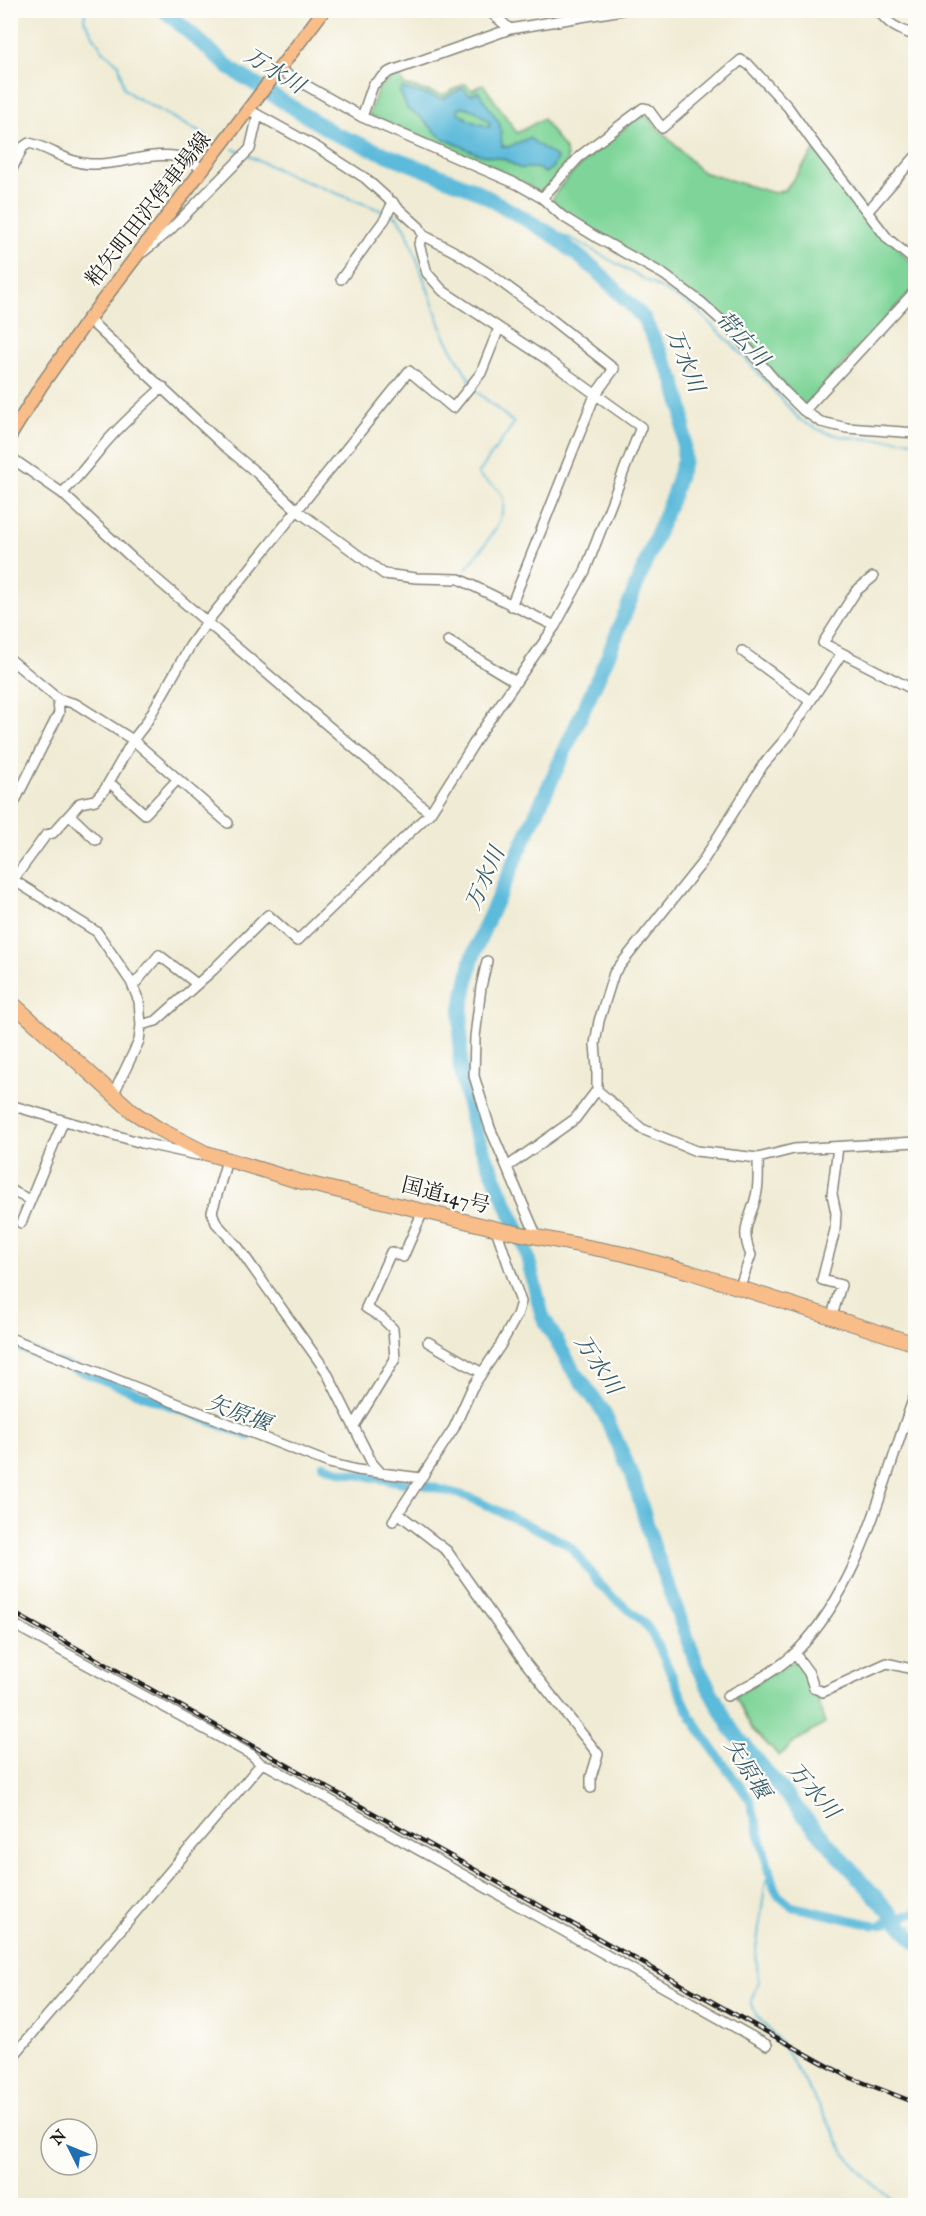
<svg xmlns="http://www.w3.org/2000/svg" width="926" height="2216" viewBox="0 0 926 2216" font-family="'IM FELL English','Noto Serif JP',serif">
<style>
.green{fill:#7fd599;stroke:#4e785a;stroke-width:1.5}
.water{fill:#5bbada;stroke:#3c6b7b;stroke-width:1.5;fill-rule:evenodd}
.lines{fill:none;stroke-linecap:round;stroke-linejoin:round}
.stream{stroke:#5bbada;stroke-width:2}
.canal{stroke:#5bbada;stroke-width:9}
.river{stroke:#5bbada;stroke-width:15}
.minor-casing{stroke:#868478;stroke-width:12}
.major-casing{stroke:#868478;stroke-width:15}
.highway-casing{stroke:#868478;stroke-width:16}
.minor{stroke:#fff;stroke-width:9}
.major{stroke:#f8bd88;stroke-width:12}
.highway{stroke:#f8bd88;stroke-width:14}
.rail-casing{stroke:#1c1c1c;stroke-width:4.5}
.rail{stroke:#fdfcf7;stroke-width:2;stroke-dasharray:7;stroke-linecap:butt}
.labels{text-anchor:middle;stroke-width:4.5;stroke-linejoin:round;paint-order:stroke}
.street-label{font-size:21px;fill:#1c1c1c;stroke:#fdfcf7}
.water-label{font-size:22px;font-style:italic;fill:#355b68;stroke:#fdfcf7}
</style>
<rect width="100%" height="100%" fill="#fdfcf7"/>
<filter id="ink" filterUnits="userSpaceOnUse"><feTurbulence type="fractalNoise" baseFrequency=".0167" numOctaves="2"/><feDisplacementMap in="SourceGraphic" scale="12" xChannelSelector="R" yChannelSelector="G"/><feConvolveMatrix kernelMatrix="1 2 1 2 8 2 1 2 1" color-interpolation-filters="sRGB"/></filter>
<filter id="wash" filterUnits="userSpaceOnUse"><feTurbulence type="fractalNoise" baseFrequency=".008" numOctaves="4" result="noise"/><feDisplacementMap in="SourceGraphic" scale="24" xChannelSelector="R" yChannelSelector="G"/><feGaussianBlur stdDeviation="1.35" result="paint"/><feColorMatrix in="noise" values="0 0 0 0 0 0 0 0 0 0 0 0 0 0 0 0 0 1.4 0 .05"/><feComposite in="paint" operator="in"/></filter>
<g filter="url(#wash)">
<rect width="100%" height="100%" fill="#f0ebd4"/>
<path class="green" d="M398 73 404 85 442 95 465 84 472 90 483 84 517 133 543 119 566 151 568 165 544 190 538 191C485 159 425 140 369 115L378 89Z
M640 116 647 117 702 172 774 193 785 190 815 150 910 262 915 273V287L806 404 800 403 735 329 552 204C550 184 623 130 640 116Z
M796 1659 817 1698 825 1724 799 1739 779 1756 752 1729 735 1696Z"/>
<path class="water" d="M402 88 442 99 463 88 469 94H473L478 91 500 124 502 146 508 147 529 138 557 158 552 168 545 173 537 168H519L504 159 478 154 441 137 418 115 408 110 400 92ZM465 107 476 111 490 123 489 127 470 121 458 112V108Z"/>
<g class="lines">
<path class="stream" d="M86 10 84 20 103 51 119 64 124 88 133 96 210 138
M233 149 241 152
M249 156 292 176 385 212
M390 214 397 217 406 229 445 337 471 382
M551 234 571 238 692 306 737 349 800 420C840 445 872 437 916 441
M466 569C478 553 515 513 500 492 494 484 484 482 478 474L514 423 476 391 474 387
M770 1874 766 1880 756 1949 758 1982 751 2001 756 2015 781 2043 821 2109 845 2153 865 2177 893 2200 895 2206
M907 1932 915 1924"/>
<path class="canal" d="M10 1344 47 1358
M57 1362 249 1436
M323 1465 343 1472 412 1484
M424 1485 469 1497 564 1542C581 1554 589 1574 603 1588 620 1606 645 1616 655 1640
M657 1643 689 1712
M692 1718 707 1741 750 1800 774 1887 778 1895 791 1906
M794 1907 874 1925
M914 1913H916
M881 1925 908 1915"/>
<path class="river" d="M164 10 231 69 335 134 473 189 551 234 596 270 643 317 674 380 683 413 684 459 673 495 607 658 485 926 472 959 461 1011 460 1066 474 1129 525 1247 542 1315 571 1367 603 1411 633 1477 653 1545 698 1668 731 1729 802 1814 916 1942"/>
</g>
</g>
<g filter="url(#ink)">
<g class="lines">
<g class="minor-casing">
<path id="minor" d="M488 10 510 29
M879 10C887 25 901 30 916 36
M279 70 362 117 517 184 542 198 562 216 596 237 663 274 701 302 733 331 783 390 804 411 821 422 847 428 916 433
M249 110 318 148 365 178 419 227 423 235 457 253 490 274 546 315 614 369 595 395 511 606
M362 117 373 85 389 72 510 29 622 10
M10 173 23 147 29 143C51 148 67 163 90 164 122 166 156 148 188 159 193 161 198 167 203 170
M542 198 581 155 643 108 648 109 662 128 741 60 749 65 788 107 813 142 888 239 910 257 916 264
M867 212 916 156
M143 252 169 231 250 149 258 115
M341 279 385 219 393 202
M88 319 222 444 258 474 298 511 384 574 416 578 459 579 555 626
M804 411 916 290
M10 457 62 493 132 558 430 813
M62 493C77 479 89 463 102 447 120 425 142 406 163 387
M448 641 516 682
M742 651 810 701
M842 653 823 643 856 591 873 577
M10 659 58 699 76 704 133 740 228 823
M109 782 145 814 178 779
M10 811 59 713 58 699
M70 815 96 840
M10 878 97 932 131 982 139 1001 141 1025 139 1041 113 1095
M13 880 46 835 53 833 80 803 95 800 105 789 133 740 146 723 190 646 207 622 409 371 453 408 481 373 499 328
M487 961 481 987 475 1037 474 1076 490 1128 537 1237
M133 986 159 955 197 984
M141 1025 156 1021 213 970 268 915 297 941 430 813 483 729 555 626 585 571 641 427 545 358 443 291 427 273 419 244 423 235
M597 1090 642 1129 696 1151 758 1158 794 1149 916 1142
M10 1105 142 1143 197 1155 205 1154
M227 1160 212 1212 216 1223 238 1247 326 1371 372 1463 381 1473
M507 1167 575 1119 597 1090V1068L595 1044 599 1021 614 973 701 864 763 765 787 737 842 653 916 691
M10 1190 30 1200
M21 1223 63 1122
M740 1286 751 1255C738 1226 753 1218 757 1191 759 1180 758 1169 758 1158
M832 1316 841 1285 822 1280 835 1230 836 1213 832 1194 838 1147
M10 1338 329 1463 357 1470 421 1478
M428 1342 482 1373
M354 1426 395 1359 393 1329 382 1318 366 1308 391 1252 403 1257 423 1211
M399 1514 447 1551 524 1661 598 1754 591 1777V1788
M393 1521 454 1428 472 1388 500 1346 517 1315 521 1302 496 1229
M11 1623 252 1755 261 1764 269 1766 767 2045
M795 1654 809 1673 814 1688 823 1692 887 1663 916 1670
M727 1696C748 1686 779 1669 796 1652 863 1585 883 1478 916 1392
M10 2060 261 1764"/>
</g>
<g class="major-casing">
<path id="major" d="M10 436 41 386 84 325 324 10"/>
</g>
<g class="highway-casing">
<path id="highway" d="M10 1001 133 1112 159 1129 206 1153 298 1181 502 1230 624 1254 690 1272 916 1344"/>
</g>
<use href="#minor" class="minor"/>
<use href="#major" class="major"/>
<use href="#highway" class="highway"/>
<g class="rail-casing">
<path id="rail" d="M10 1611 819 2061 849 2077 916 2103"/>
</g>
<use href="#rail" class="rail"/>
</g>
</g>
<g class="labels">
<g class="street-label">
<text transform="translate(148 209) rotate(-52)" y="7">粕矢町田沢停車場線</text>
<text transform="translate(446 1195) rotate(14)" y="7">国道147号</text>
</g>
<g class="water-label">
<text transform="translate(275 70) rotate(32)" y="8">万水川</text>
<text transform="translate(743 338) rotate(47)" y="8">帯広川</text>
<text transform="translate(686 360) rotate(68)" y="8">万水川</text>
<text transform="translate(484 878) rotate(-66)" y="8">万水川</text>
<text transform="translate(599 1364) rotate(57)" y="8">万水川</text>
<text transform="translate(239 1412) rotate(21)" y="8">矢原堰</text>
<text transform="translate(748 1768) rotate(58)" y="8">矢原堰</text>
<text transform="translate(814 1790) rotate(49)" y="8">万水川</text>
</g>
</g>
<rect width="926" height="2216" fill="none" stroke="#fdfcf7" stroke-width="36"/>
<g transform="translate(69 2147) rotate(313)"><circle r="28" fill="#fdfcf7" stroke="#a3a29f" stroke-width="1.5"/>
<path d="M0-4.5L10 22L0 15L-10 22Z" fill="#1f6fb2"/>
<text y="-9" font-size="16" font-weight="bold" text-anchor="middle" fill="#1c1c1c">N</text>
</g>
</svg>
